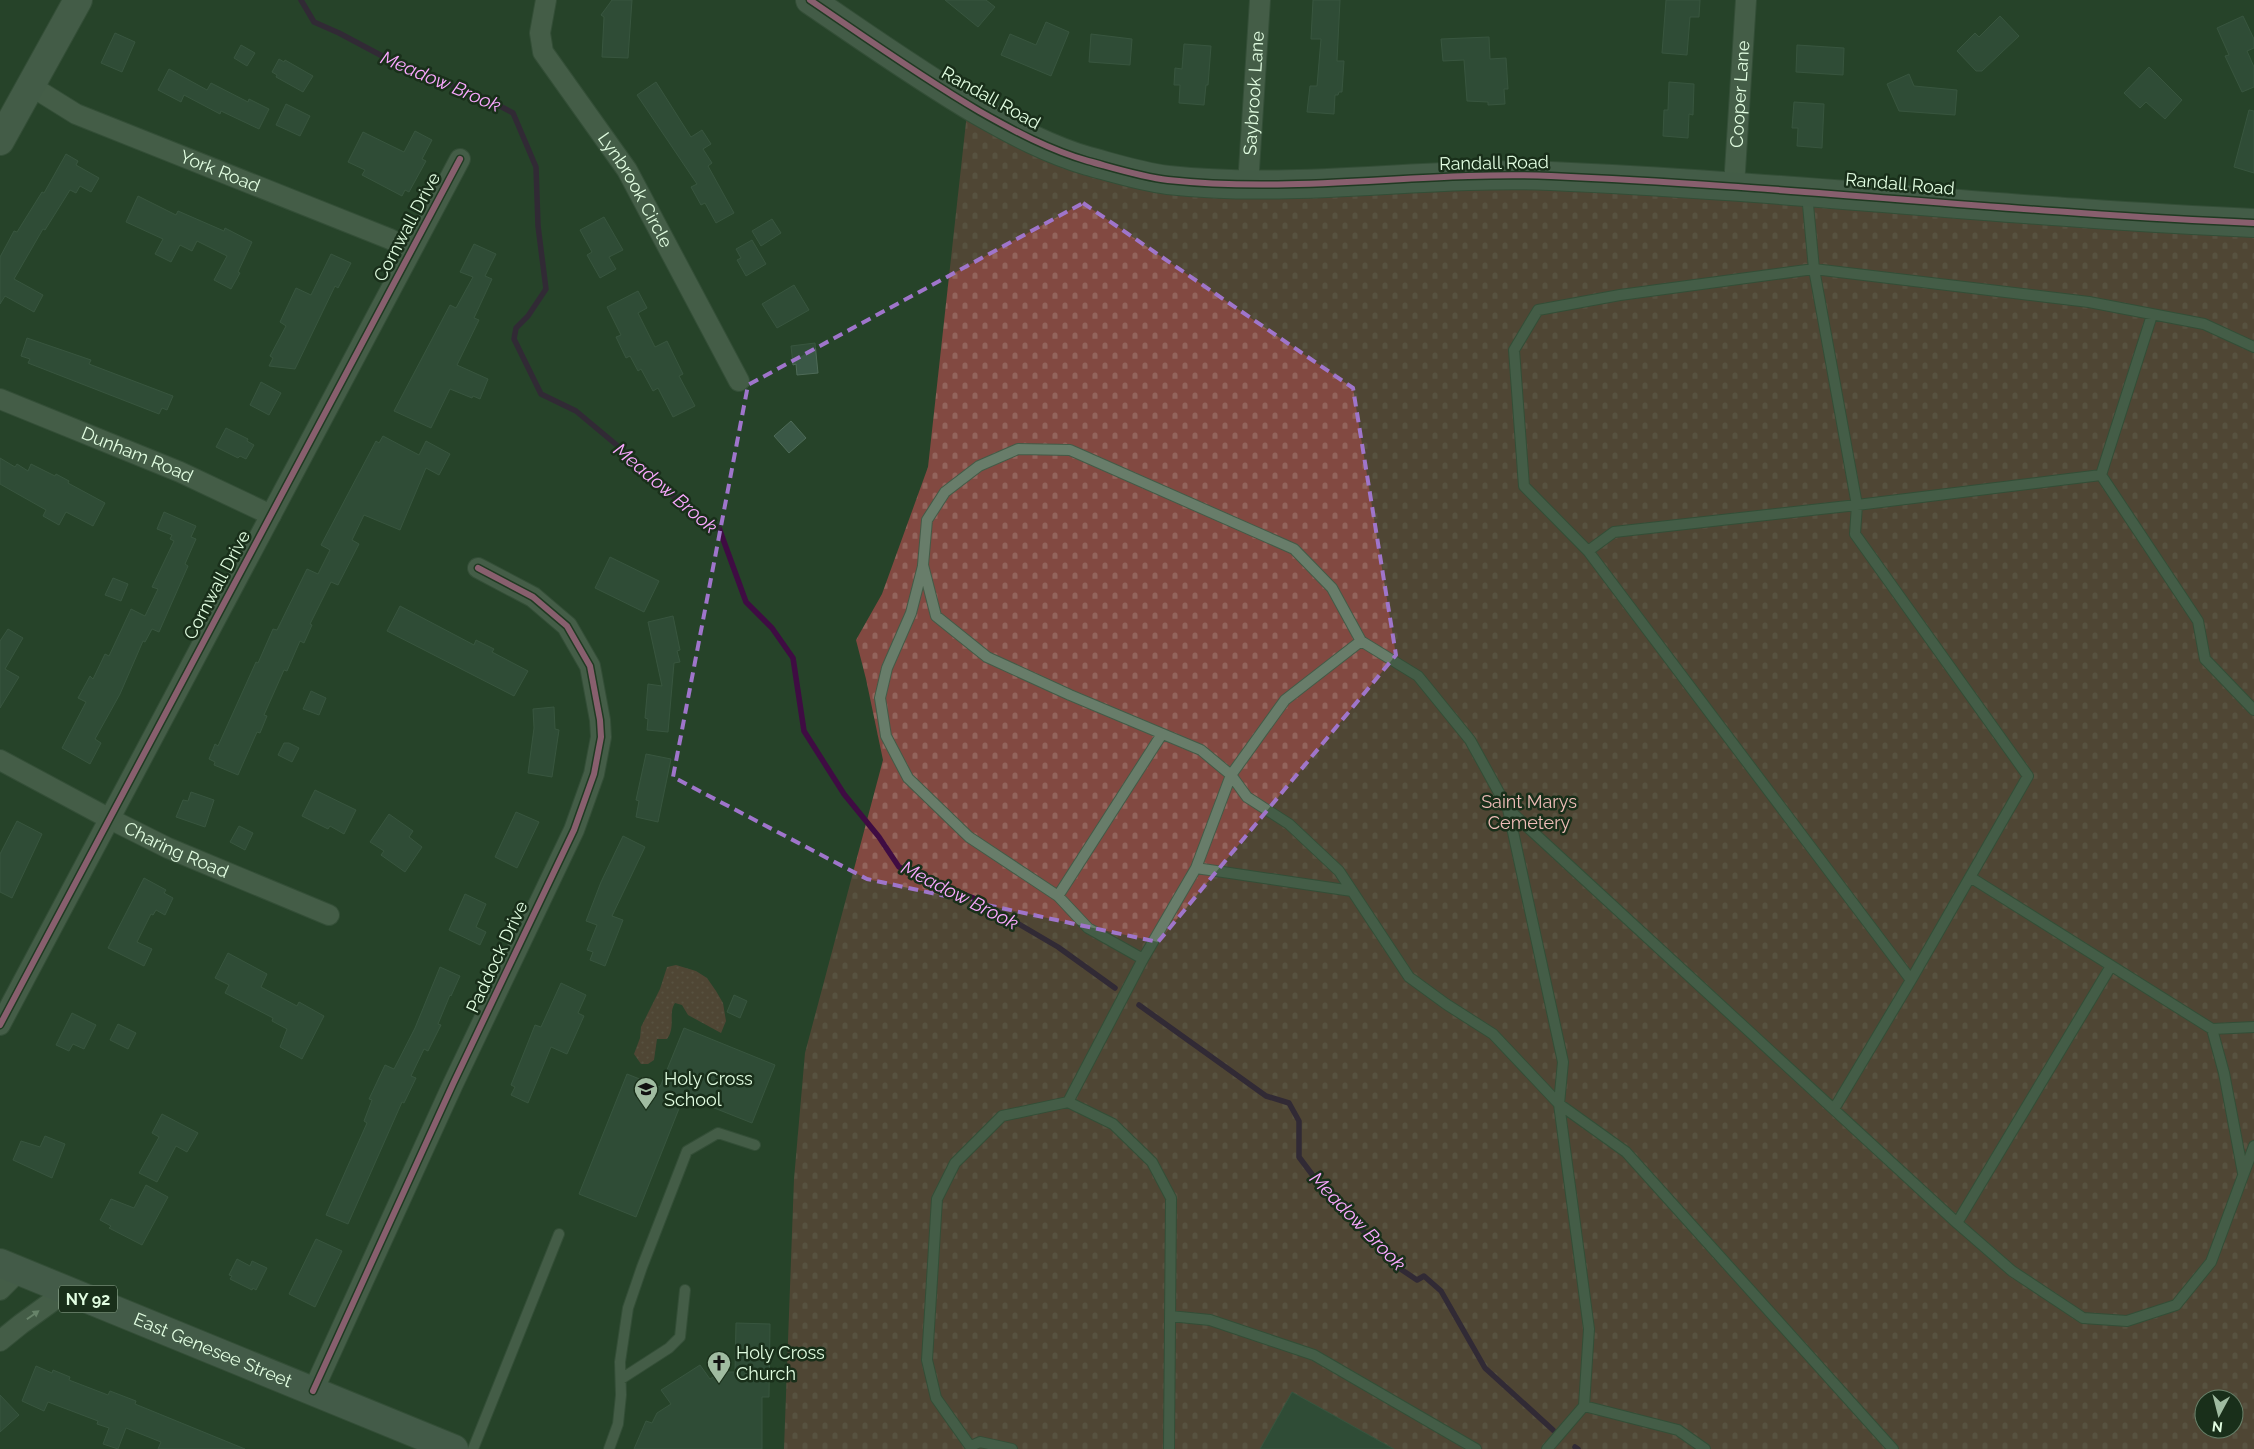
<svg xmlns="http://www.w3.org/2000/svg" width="2254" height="1449" viewBox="0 0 2254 1449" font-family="Raleway,sans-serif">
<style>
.cemetery{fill:url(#cemetery-stones);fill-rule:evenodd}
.park{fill:url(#park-dots)}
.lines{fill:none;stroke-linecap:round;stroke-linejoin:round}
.stream{stroke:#3f0c43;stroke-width:5.5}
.building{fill:#3a5846;stroke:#4e6b58}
.lane-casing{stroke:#445b47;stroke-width:12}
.street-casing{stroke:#445b47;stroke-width:22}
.secondary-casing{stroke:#445b47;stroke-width:30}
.primary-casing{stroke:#445b47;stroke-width:30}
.lane{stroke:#687d6a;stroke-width:10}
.street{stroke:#687d6a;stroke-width:20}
.secondary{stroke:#677b6b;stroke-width:28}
.primary{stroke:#67796e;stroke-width:28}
.cycleway-casing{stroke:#192f1a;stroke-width:9}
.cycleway{stroke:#ff80c0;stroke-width:6}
.oneway{fill:#b7d0b7}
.marked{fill:none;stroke:#9f75cb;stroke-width:4;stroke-dasharray:10 6;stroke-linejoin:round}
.labels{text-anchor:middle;stroke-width:5;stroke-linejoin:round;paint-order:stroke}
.shield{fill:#192f1a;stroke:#a5bfa5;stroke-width:1}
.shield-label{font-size:16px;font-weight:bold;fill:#e1fde1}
.street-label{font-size:18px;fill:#e1fde1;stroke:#192f1a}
.park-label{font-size:18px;fill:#efbdb8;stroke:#192f1a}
.poi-label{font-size:18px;fill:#e1fde1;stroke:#192f1a;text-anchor:start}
.water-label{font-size:19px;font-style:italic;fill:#faa8ff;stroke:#192f1a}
</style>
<defs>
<pattern id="cemetery-stones" width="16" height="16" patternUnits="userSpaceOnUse" patternTransform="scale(1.25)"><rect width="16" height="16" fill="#824941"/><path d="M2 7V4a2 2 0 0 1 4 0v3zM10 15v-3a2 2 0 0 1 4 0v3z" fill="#93645c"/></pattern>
<pattern id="park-dots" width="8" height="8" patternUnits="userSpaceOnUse" patternTransform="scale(1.25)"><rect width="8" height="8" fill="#824941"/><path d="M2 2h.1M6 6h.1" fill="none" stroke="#93645c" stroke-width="1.8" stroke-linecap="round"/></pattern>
</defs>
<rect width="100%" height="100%" fill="#264329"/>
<path class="cemetery" d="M968 104 1164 180 1475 177 2254 223V1449H784L794 1179 805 1053 883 760 866 679 856 640 882 594 928 467ZM2204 1399H2234V1429H2204Z"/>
<path class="park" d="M676 965 696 971 707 978 716 991 723 1003 726 1021 721 1033 688 1015 682 1005 675 1003C668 1013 676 1027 667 1039H657L654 1060 648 1064H641L634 1054 640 1038 641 1027 660 989 667 967Z"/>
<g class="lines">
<path class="stream" d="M301 0 314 22 339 33 401 66 485 98 513 113 536 167 538 226 546 289 528 316 516 328 514 339 541 394 576 411 631 457 668 492 698 516 719 528 746 602 772 628 793 658 804 731 844 794 879 837 899 867 929 881 976 899 1058 947 1115 988
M1139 1005 1266 1096 1289 1103 1299 1121V1157L1323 1189 1399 1268 1417 1280 1424 1276 1441 1291 1485 1368 1553 1430
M1575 1447 1578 1449"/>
</g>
<path class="building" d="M612 0H632L628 58 602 57 604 17 601 15Z
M945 0H986L995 7 978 27Z
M1313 0H1340L1337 61H1344L1342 92H1339L1338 95H1335L1334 114 1307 112 1310 86H1317L1321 39H1311Z
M1666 0H1700L1699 17H1690L1687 55 1662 53Z
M2000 16 2019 36 1982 71H1976L1957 51 1975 33 1979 37Z
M2243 16 2254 39V48L2247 51 2254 67V87L2242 92 2225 56 2229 55 2217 28Z
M1046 22 1069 32 1051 76 1001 55 1010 34 1036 45Z
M115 33 135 42 122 72 101 63Z
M1091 34 1132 39 1130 65 1089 62Z
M1489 37 1490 59 1506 58 1508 89H1504L1505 104 1488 105V102L1467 101 1464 60 1443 61 1441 39Z
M1184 44 1211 46 1208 85H1206L1204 105 1179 103 1180 85H1174L1175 68 1182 69Z
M241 45 255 53 247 66 234 58Z
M1797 45 1844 48 1843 75 1796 72Z
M279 59 284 62 285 60 313 76 303 92 276 77 277 75 272 72Z
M2149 67 2182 100 2165 119 2146 102 2140 108 2124 93Z
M169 69 207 90 211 83 248 102 249 99 269 109 259 129 221 111 220 114 184 95 181 102 158 90Z
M1909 74 1914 86 1957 90 1955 115 1899 111 1887 84Z
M656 82 691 137 702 130 711 144 703 149 712 163 708 166 734 213 716 223 705 203 701 205 691 187 697 184 637 95Z
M1669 82 1694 84 1693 115 1689 114 1688 138 1663 136 1664 110H1668Z
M1794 102 1824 104 1822 148 1797 146 1798 128H1792Z
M286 104 310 116 300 136 276 125Z
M2249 110 2254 111V173L2234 167Z
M415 131 432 140 422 159 426 161 409 192 405 190 402 196 362 175 365 170 348 162 363 132 404 152Z
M66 154 78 161 76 165 99 178 91 192 80 186 76 193 70 190 45 230 43 229 14 279 43 295 34 312 5 296 0 304V257L14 231 17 232 42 192 44 193Z
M138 196 176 215 178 211 224 231 225 228 252 242 238 272 240 273 231 289 214 280 227 256 197 241 192 251 180 245 171 262 155 254 163 239 126 222Z
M604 217 623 250 609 257 616 269 600 278 587 255 592 252 580 230Z
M772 219 781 233 761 246 752 231Z
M752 240 766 264 746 276 737 260 741 258 736 249Z
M474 244 496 254 485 276 492 279 474 318 479 320 457 365 488 379 480 399 473 396 472 398 450 389 431 428 394 411 450 305 456 308 473 277 460 272Z
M331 254 351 263 338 288 335 286 295 369 269 366 273 358 270 356 286 326 280 322 296 288 311 295Z
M794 285 809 310 777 328 762 304Z
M638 291 647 308 638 313 655 347 667 341 683 374 679 376 695 406 673 417 658 388 653 391 641 369 638 371 630 356 626 358 616 337 621 335 607 307Z
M27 338 91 360 89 364 173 396 167 410 162 408 159 414 28 363 30 359 21 356Z
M815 343 818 373 797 375 796 364 793 365 791 346Z
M261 382 281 393 269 415 250 405Z
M791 421 806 438 789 453 774 436Z
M226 428 248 439 247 441 254 445 246 459 240 456 238 458 216 447Z
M383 436 419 455 426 441 450 454 439 475 426 468 400 530 364 515 352 540 359 544 338 585 331 582 310 624 312 625 304 643 300 641 287 671 284 670 264 715 267 716 260 733 257 732 238 775 214 765 215 762 209 759 215 744 218 746 256 662 258 663 273 629 277 630 307 569 318 574 330 550 321 545 376 441 379 443Z
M0 458 15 467 17 464 28 471 31 464 55 476 56 474 69 481 68 483 105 503 93 526 66 512 59 525 43 516 46 510 0 484Z
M164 512 196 526 191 537 196 539 185 564 188 566 159 632 152 629 145 642 143 641 120 694 95 739 101 743 90 764 62 748 86 702 78 698 90 676 93 679 105 654 109 656 131 609 145 616 158 589 152 587 174 541 170 539 172 535 157 529Z
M610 557 659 581 644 612 595 588Z
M113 578 128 584 121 601 105 595Z
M400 606 474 645 476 640 494 649 492 652 528 671 514 696 387 631Z
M673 616 680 650 677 651 680 662 674 663 668 732 647 730 648 719 645 718 648 684 662 686 648 622Z
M8 629 23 638 5 669 19 677 0 708V641Z
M311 691 326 698 319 715 303 709Z
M554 707 555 729 559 730 552 777 528 773 534 728 533 709Z
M284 743H289L299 748 292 762 278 755Z
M646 754 671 759 658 822 636 817 639 801 636 800Z
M315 790 356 810 344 834 330 826 328 829 302 816Z
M191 792 214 800 205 827 176 817 183 800 188 801Z
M516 812 539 822 517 868 495 857Z
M389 814 413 831 409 837 422 847 405 872 381 855 384 851 370 842Z
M17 821 42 834 12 898 0 892V854Z
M239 826 253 833 245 850 230 842Z
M623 836 645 847 612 916 623 920 605 966 590 960 593 952 587 950 597 925 586 921 601 882Z
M144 878 166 890 164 893 173 898 165 915 156 910 153 915 151 914 137 942 152 949 144 966 108 948Z
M465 894 486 904 476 927 486 932 480 945 449 930Z
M228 953 267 974 261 987 297 1006 299 1002 324 1016 302 1059 280 1047 287 1029 272 1021 273 1018 225 993 229 985 215 978Z
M440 967 460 976 451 996 450 995 438 1024 441 1025 428 1051 424 1049 411 1076 416 1078 404 1103 402 1102 348 1224 326 1215 367 1123 364 1121 372 1100 369 1099 385 1065 394 1069 415 1028Z
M561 983 586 995 578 1013 584 1016 567 1054 551 1047 528 1103 511 1095 515 1087 511 1085 535 1025 541 1027Z
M734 995 747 1001 740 1018 727 1012Z
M72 1013 96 1025 84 1049 73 1044 69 1051 56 1045Z
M118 1024 136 1033 128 1049 110 1040Z
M684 1028 775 1065 752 1123 684 1096 636 1217 579 1194 627 1074 660 1087Z
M162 1114 198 1133 187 1152 176 1146 157 1182 139 1173 159 1137 152 1133Z
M45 1136 65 1144 52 1178 13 1160 21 1141 40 1147Z
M146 1185 168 1197 142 1245 109 1228 111 1226 100 1220 111 1199 134 1208Z
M316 1239 342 1251 315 1307 289 1294Z
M237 1259 250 1266 252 1261 267 1268 256 1290 253 1288 252 1290 230 1279 232 1276 229 1275Z
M736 1323 770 1324 769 1397H762V1449H634L646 1421 652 1423 657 1413 671 1404 661 1390 700 1365 710 1379 721 1372H735Z
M36 1366 52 1373 53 1370 70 1377 69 1380 108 1395 110 1391 136 1401 135 1404 245 1449H158L161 1442 126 1428 118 1449 103 1444 109 1428 97 1424 98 1421 48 1402 44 1411 22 1401Z
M1292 1392 1394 1449H1260Z
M0 1395 19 1415 0 1432Z"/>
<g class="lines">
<g class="lane-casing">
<path id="lane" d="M1807 194 1814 269 1857 505 1855 534 2028 776 1911 980
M2101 475 2198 621 2205 659 2254 710
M1588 551 1614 532 1857 505 2101 475 2152 315
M923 566 911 613 887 668 880 698 886 736 908 778 969 837 1058 896 1088 928 1143 959
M1361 641 1418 676 1470 740 1508 809 1563 1062 1559 1104
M1508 809 1957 1223 2012 1271 2083 1318 2127 1321 2176 1305 2211 1262 2254 1146
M1196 868 1352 891
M1970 877 2212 1029 2254 1027
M1058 896 1162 734
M2212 1029 2224 1073 2243 1173
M1068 1102 1143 959 1196 868 1231 775 1285 700 1361 641 1332 588 1294 549 1070 450 1018 449 979 466 945 492 927 520 923 565 936 616 987 657 1070 695 1201 750 1231 775 1247 797 1289 824 1339 871 1409 977 1446 1004 1493 1034 1559 1104
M1834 1109 1911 980 1588 551 1524 486 1514 350 1538 310 1620 295 1814 269 2089 302 2204 324 2254 347
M1957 1223 2111 966
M1170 1316 1210 1320 1314 1355 1476 1449
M621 1379 669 1348 680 1337 685 1290
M1584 1406 1678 1430 1705 1449
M971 1446 980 1442 1012 1449
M473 1449 559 1234
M609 1449 618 1424 621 1395 620 1362 628 1308 642 1267 687 1151 718 1133 755 1145
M972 1449 936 1398 927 1360 937 1199 955 1163 1002 1116 1068 1102 1113 1124 1152 1162 1171 1198 1169 1449
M1547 1449 1584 1406 1589 1329 1559 1104 1626 1152 1893 1449"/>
</g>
<g class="street-casing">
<g id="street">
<path id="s1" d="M546 0 540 33 543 52 627 170 739 381"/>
<path id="s2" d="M31 86 76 114 390 239 411 250"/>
<path id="s3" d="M1248 185 1260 0"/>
<path id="s4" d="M1734 186 1746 0"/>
<path id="s5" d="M0 399 180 472 271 515"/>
<path id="s6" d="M0 760 110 819 168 848 329 915"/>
<path d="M0 1025 460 159"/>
<path d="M0 1290 19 1271"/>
<path d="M0 1341 21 1324 68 1290"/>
<path d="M313 1391 453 1084 574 830 594 774 601 737 600 720 590 666 567 626 533 597 478 568"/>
</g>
</g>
<g class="secondary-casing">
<path id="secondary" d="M810 0C866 38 921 77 979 111 1014 131 1050 150 1088 161 1114 168 1142 177 1168 180 1298 194 1422 171 1551 176 1785 186 2019 213 2254 223
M0 141 78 0"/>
</g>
<g class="primary-casing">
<g id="primary">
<path id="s7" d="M0 1263 454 1449"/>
</g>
</g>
<use href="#lane" class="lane"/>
<use href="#street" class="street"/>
<use href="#secondary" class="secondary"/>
<use href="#primary" class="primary"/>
<g class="cycleway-casing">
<path id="cycleway" d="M810 0C866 38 921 77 979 111 1014 131 1050 150 1088 161 1114 168 1142 177 1168 180 1298 194 1422 171 1551 176 1785 186 2019 213 2254 223
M0 1025 460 159
M313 1391 453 1084 574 830 594 774 601 737 600 720 590 666 567 626 533 597 478 568"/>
</g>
<use href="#cycleway" class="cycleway"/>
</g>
<defs><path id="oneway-solid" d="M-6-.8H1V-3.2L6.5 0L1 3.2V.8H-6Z" transform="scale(1.25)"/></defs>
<use class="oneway" href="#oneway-solid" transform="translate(33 1315) rotate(-35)"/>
<path d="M0 0H2254V1449H0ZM1083 203 1353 388 1396 655 1158 942 867 879 673 777 748 385Z" fill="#264329" fill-opacity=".55" fill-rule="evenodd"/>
<path class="marked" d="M1083 203 1353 388 1396 655 1158 942 867 879 673 777 748 385Z"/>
<defs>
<g id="school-pin" transform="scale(1.25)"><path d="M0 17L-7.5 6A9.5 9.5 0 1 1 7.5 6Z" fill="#a0bca1" stroke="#192f1a"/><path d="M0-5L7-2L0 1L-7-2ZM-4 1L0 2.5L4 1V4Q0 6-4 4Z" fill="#111"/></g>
<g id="church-pin" transform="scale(1.25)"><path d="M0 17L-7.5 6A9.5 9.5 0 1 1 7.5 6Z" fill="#a0bca1" stroke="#192f1a"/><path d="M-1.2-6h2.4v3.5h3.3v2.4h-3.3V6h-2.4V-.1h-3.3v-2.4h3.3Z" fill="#111"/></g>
</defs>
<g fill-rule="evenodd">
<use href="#school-pin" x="646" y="1089"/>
<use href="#church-pin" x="719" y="1363"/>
</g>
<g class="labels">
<rect class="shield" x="59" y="1285.5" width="58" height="27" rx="4"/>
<g class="shield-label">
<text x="88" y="1305">NY 92</text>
</g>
<g class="street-label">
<text dy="6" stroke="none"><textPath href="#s3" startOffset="92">Saybrook Lane</textPath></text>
<text dy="6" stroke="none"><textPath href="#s4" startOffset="92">Cooper Lane</textPath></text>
<text transform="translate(991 98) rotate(29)" y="6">Randall Road</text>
<text transform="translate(1494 163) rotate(-1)" y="6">Randall Road</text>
<text dy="6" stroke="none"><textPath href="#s2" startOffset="208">York Road</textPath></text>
<text transform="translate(1900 184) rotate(5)" y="6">Randall Road</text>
<text dy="6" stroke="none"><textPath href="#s1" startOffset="219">Lynbrook Circle</textPath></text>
<text transform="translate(407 227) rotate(-62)" y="6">Cornwall Drive</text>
<text dy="6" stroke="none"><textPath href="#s5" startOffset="148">Dunham Road</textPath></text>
<text transform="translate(217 585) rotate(-62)" y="6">Cornwall Drive</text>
<text dy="6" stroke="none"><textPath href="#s6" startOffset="198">Charing Road</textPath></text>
<text transform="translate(497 957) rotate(-65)" y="6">Paddock Drive</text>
<text dy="6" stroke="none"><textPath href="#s7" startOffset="230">East Genesee Street</textPath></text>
</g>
<g class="park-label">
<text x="1529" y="808">Saint Marys<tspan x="1529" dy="21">Cemetery</tspan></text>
</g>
<g class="poi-label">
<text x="664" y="1085">Holy Cross<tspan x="664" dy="21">School</tspan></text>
<text x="736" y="1359">Holy Cross<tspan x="736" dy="21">Church</tspan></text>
</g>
<g class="water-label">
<text transform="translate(441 81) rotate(23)" y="7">Meadow Brook</text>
<text transform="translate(666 488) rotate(40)" y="7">Meadow Brook</text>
<text transform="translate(960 895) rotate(27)" y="7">Meadow Brook</text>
<text transform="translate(1358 1221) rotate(46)" y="7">Meadow Brook</text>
</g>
</g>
<g transform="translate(2219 1414) rotate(187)"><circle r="24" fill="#192f1a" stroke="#69816a"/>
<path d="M0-4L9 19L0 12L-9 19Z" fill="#a0bca1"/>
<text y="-8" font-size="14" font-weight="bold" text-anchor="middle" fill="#e1fde1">N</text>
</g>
</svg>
